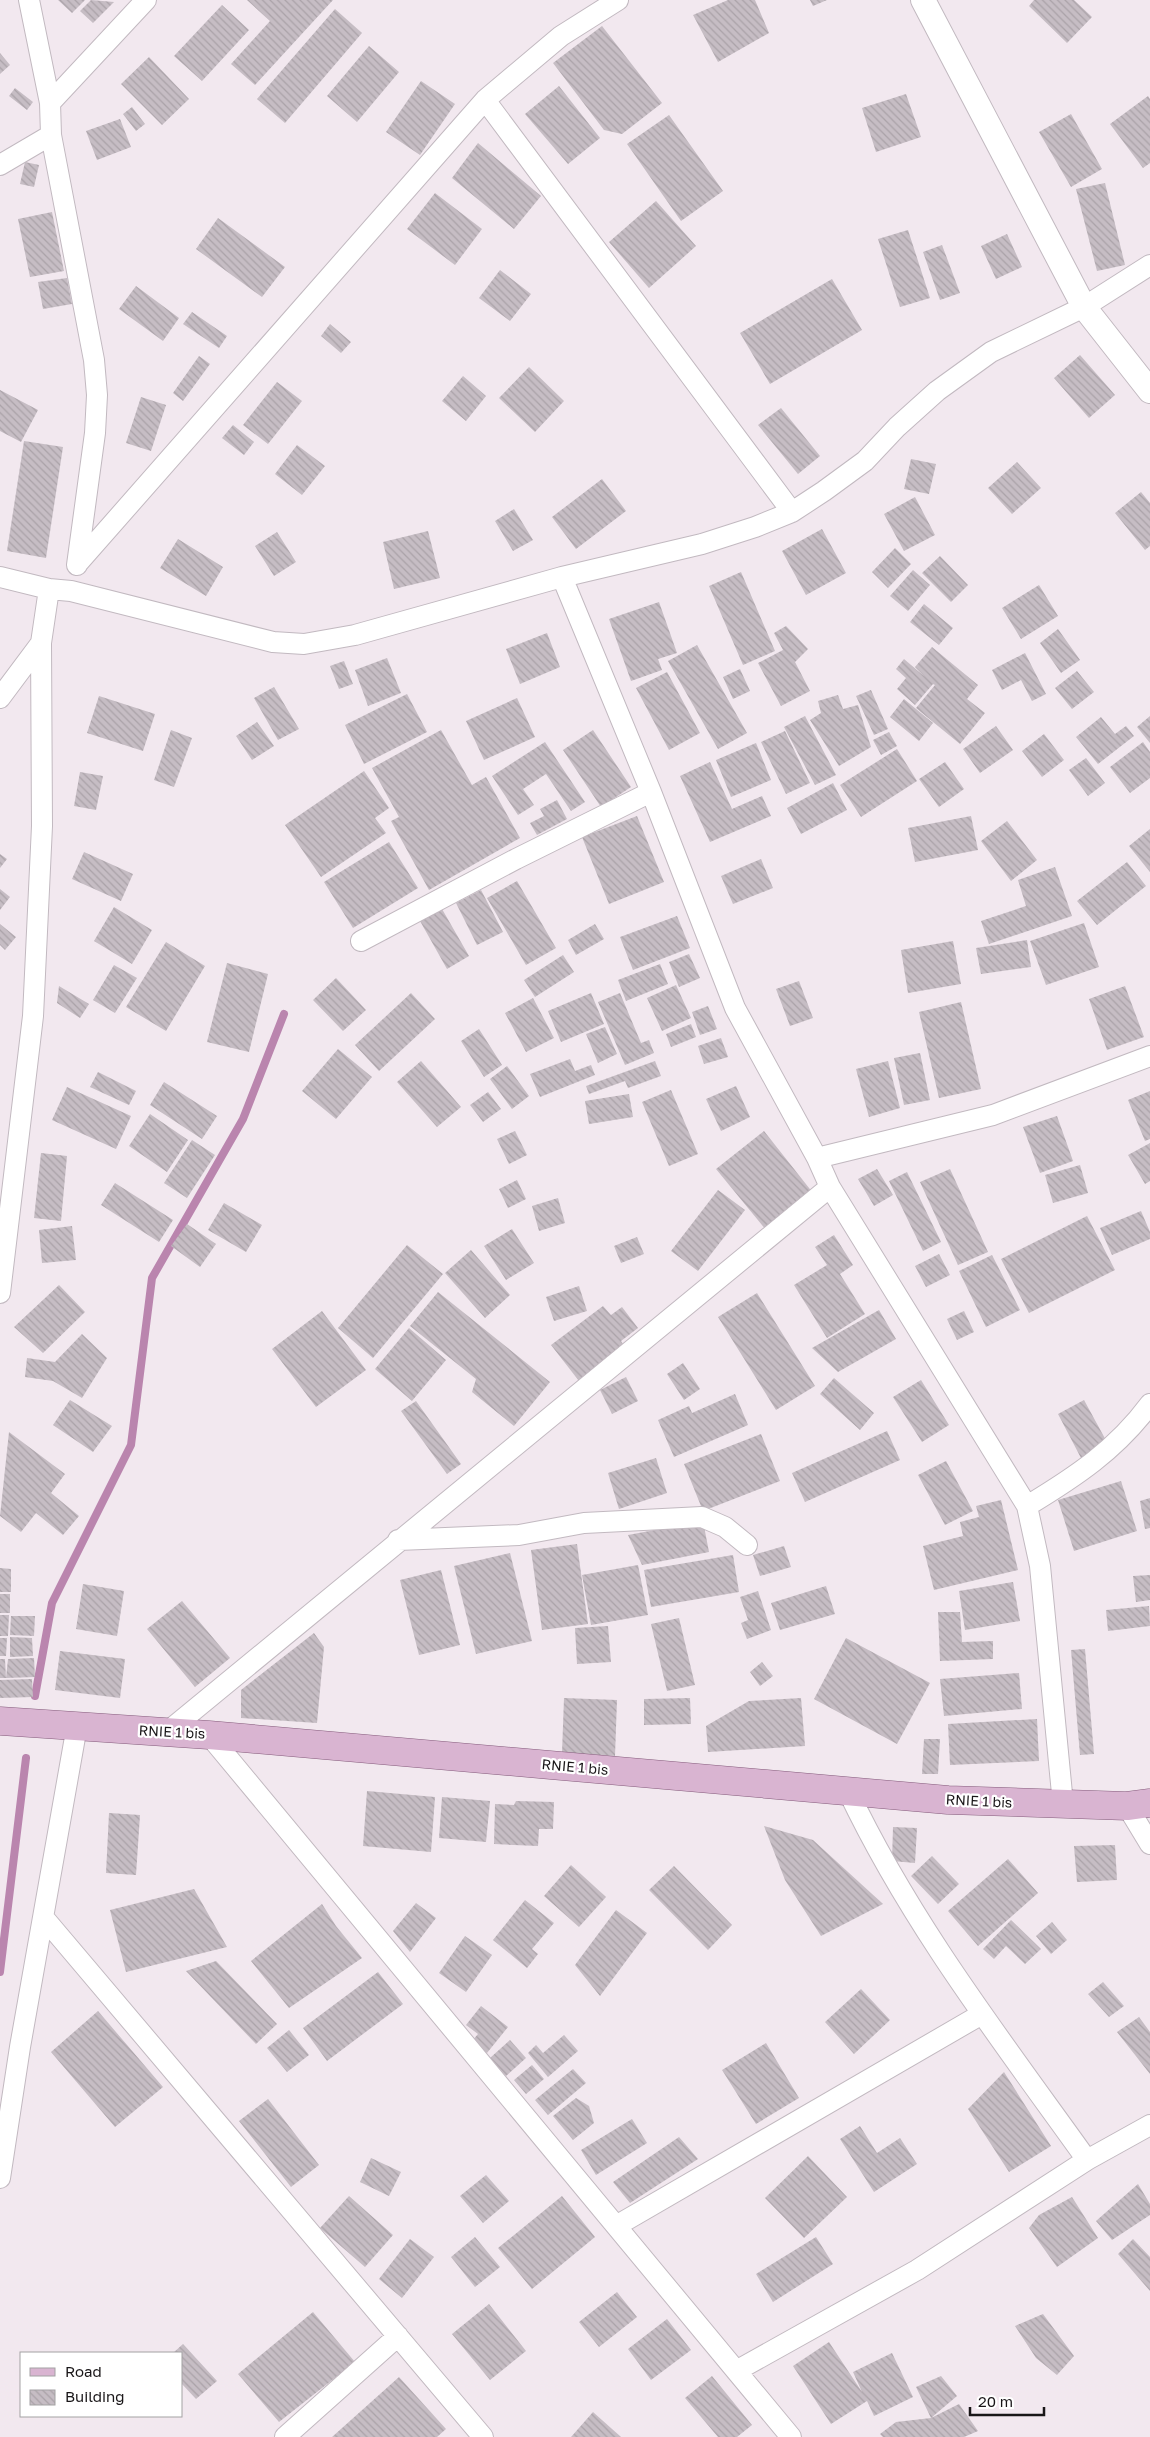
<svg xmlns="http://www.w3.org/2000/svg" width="1150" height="2437" viewBox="0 0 1150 2437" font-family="'Golos Text',sans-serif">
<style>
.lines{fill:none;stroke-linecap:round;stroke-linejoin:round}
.stream{stroke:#ba85ae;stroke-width:8}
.building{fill:url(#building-back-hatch)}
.minor-casing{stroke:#c2b9c0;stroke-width:22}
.tertiary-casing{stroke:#c2b9c0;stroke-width:26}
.primary-casing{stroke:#855c7c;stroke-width:29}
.minor{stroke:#fff;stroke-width:20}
.tertiary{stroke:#fff;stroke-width:24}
.primary{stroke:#d9b4d1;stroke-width:28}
.labels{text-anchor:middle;stroke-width:4.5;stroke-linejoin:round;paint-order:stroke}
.street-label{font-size:14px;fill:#191618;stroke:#fff}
</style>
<defs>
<pattern id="building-back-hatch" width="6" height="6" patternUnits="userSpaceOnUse" patternTransform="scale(1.25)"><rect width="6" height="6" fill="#c6bdc4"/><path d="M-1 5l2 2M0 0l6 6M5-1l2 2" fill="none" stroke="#aaa2a8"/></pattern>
</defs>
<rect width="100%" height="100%" fill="#f2e8ef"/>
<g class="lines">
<path class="stream" d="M35 1696 52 1603 131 1445 152 1278 243 1119 284 1014
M0 1972 26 1758"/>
</g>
<path class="building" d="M58 0H85L72 13Z
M91 0 114 2 93 23 80 11Z
M247 0H333L255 85 231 64 270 21Z
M728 0H755L769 33 718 62 693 15Z
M810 0H827L813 6Z
M1034 0H1074L1092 17 1067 43 1029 6Z
M222 5 249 30 202 81 174 56Z
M335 9 362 33 285 123 257 99Z
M602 26 662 103 622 134 604 130 553 63Z
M369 46 399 72 357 122 327 96Z
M0 53 10 65 0 74Z
M149 57 189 99 162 125 121 84Z
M421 81 455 104 420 155 386 132Z
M559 86 600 138 568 164 525 114Z
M15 88 33 102 27 110 9 96Z
M906 94 921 137 876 152 862 108Z
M1148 96 1150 99V163L1143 168 1110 124Z
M132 107 145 124 136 131 123 114Z
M1071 114 1102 169 1071 187 1039 132Z
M669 115 723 191 681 221 627 144Z
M120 119 131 147 97 160 86 131Z
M478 143 541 196 514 229 452 178Z
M25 162 39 165 34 187 20 184Z
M1105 183 1125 265 1097 271 1076 189Z
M435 193 482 229 455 265 407 229Z
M656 201 696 246 649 288 609 242Z
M52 212 64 271 30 277 18 219Z
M218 218 285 267 262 297 196 249Z
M908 230 930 298 900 307 878 239Z
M1007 234 1022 267 996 279 981 246Z
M942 245 960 293 940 300 923 252Z
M500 270 531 294 510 321 479 298Z
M67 278 72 304 43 309 38 282Z
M832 279 862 330 770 384 740 333Z
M136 286 179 318 163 341 119 309Z
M192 312 227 336 219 348 183 324Z
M330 324 351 342 341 353 321 336Z
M1080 355 1115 395 1089 418 1054 378Z
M199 356 210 364 183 401 173 393Z
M529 367 564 401 535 432 499 398Z
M463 376 486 396 466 421 442 401Z
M277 382 302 401 268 444 243 425Z
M0 390 38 410 21 442 0 431Z
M141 397 166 405 151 451 126 443Z
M781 408 820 456 798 474 758 425Z
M233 425 254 442 244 455 222 438Z
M24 441 63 447 46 558 7 551Z
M297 445 325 466 302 495 275 474Z
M911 459 936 464 929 494 904 489Z
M1017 462 1041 488 1012 514 988 488Z
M602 479 626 511 576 549 552 517Z
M1141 492 1150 503V546L1145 550 1115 513Z
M915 497 935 535 904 551 884 514Z
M514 509 533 540 513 551 495 521Z
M822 529 846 573 806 595 782 551Z
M428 531 440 578 394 589 383 542Z
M277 532 296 562 274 576 255 546Z
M178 539 223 567 206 596 160 568Z
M895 548 911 564 888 588 872 572Z
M940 556 968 585 951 602 922 573Z
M913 570 930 585 908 611 890 596Z
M741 572 775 651 743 665 709 586Z
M1039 585 1058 616 1021 639 1002 608Z
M659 602 677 653 658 659 662 670 631 681 609 619Z
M924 604 953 628 939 645 910 622Z
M786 626 808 649 795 662 810 691 781 706 758 663 783 650 774 633Z
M1058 629 1080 660 1061 673 1040 643Z
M547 633 560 667 520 684 506 649Z
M697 645 747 733 718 749 668 661Z
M932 647 978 685 967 699 985 713 960 744 916 708 935 685 933 684 915 705 897 689 906 678 896 669 904 659 925 677 915 667Z
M1025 653 1046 694 1032 701 1021 680 1002 690 992 670Z
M387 658 401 693 368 706 355 670Z
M344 661 353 684 339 689 330 666Z
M740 669 750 691 733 699 723 677Z
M1077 671 1094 692 1072 709 1055 688Z
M667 672 700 733 669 750 636 688Z
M274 687 299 729 278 740 254 698Z
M871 690 888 729 874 735 856 696Z
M407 694 427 732 364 764 345 725Z
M838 695 843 709 858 705 871 747 839 766 810 720 821 713 818 701Z
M99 696 155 714 143 751 87 733Z
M517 698 535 737 484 760 466 721Z
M904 699 933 723 919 741 890 717Z
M805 716 836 775 815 785 784 727Z
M1150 716V743L1137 727Z
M1101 717 1115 734 1126 726 1134 736 1098 764 1076 737Z
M257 722 274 746 252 760 236 736Z
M996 726 1013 750 980 773 963 749Z
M171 730 192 738 174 787 154 780Z
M441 730 472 785 486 777 520 838 429 890 391 821 399 817 372 768Z
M593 730 631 787 601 807 563 750Z
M785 731 810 783 786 794 761 742Z
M889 732 897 746 881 755 873 740Z
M1044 734 1064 760 1042 777 1022 751Z
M545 742 585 802 571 811 546 774 523 789 534 805 518 815 492 776Z
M1143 742 1150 752V778L1130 793 1110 767Z
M756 743 771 780 731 797 716 760Z
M897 749 917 781 861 817 840 785Z
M1086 758 1105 783 1088 796 1069 770Z
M710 762 732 809 762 796 771 816 710 842 680 776Z
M945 762 964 789 939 807 919 779Z
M364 771 389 808 375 818 386 833 321 877 285 825Z
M80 772 103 776 96 810 74 806Z
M833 783 847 810 801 834 787 808Z
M557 800 567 819 537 835 530 823 544 816 540 809Z
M637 816 664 882 609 904 582 837Z
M971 816 978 850 915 862 908 828Z
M1007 821 1037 860 1011 881 981 841Z
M1150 829V872L1129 846Z
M389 842 418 888 353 928 324 882Z
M84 852 133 874 121 901 72 879Z
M0 854 7 859 0 868Z
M761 859 773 888 733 904 721 876Z
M1127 862 1146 886 1097 925 1077 901Z
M1055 867 1072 916 989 944 981 921 1026 906 1018 880Z
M517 881 556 948 526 965 487 898Z
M0 889 10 897 0 910Z
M481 890 503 932 477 945 456 903Z
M114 907 152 930 132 964 94 941Z
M442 909 469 956 447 969 420 921Z
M677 916 690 948 633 970 620 937Z
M1084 923 1099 967 1046 985 1030 941Z
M0 924 16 937 5 950 0 945Z
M595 924 604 939 576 955 568 940Z
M1027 940 1031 967 981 974 976 948Z
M953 941 961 984 908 993 901 950Z
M166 942 205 966 166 1031 126 1007Z
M689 954 700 978 679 987 669 962Z
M563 955 574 972 535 997 524 980Z
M227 963 268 974 249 1052 207 1042Z
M660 964 668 984 626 1001 618 980Z
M114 965 137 978 115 1013 93 1000Z
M336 978 366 1010 343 1031 313 1000Z
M799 981 813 1018 790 1026 776 989Z
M676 985 691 1018 662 1031 647 998Z
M59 986 89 1004 80 1018 57 1003Z
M1125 986 1144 1037 1107 1050 1089 999Z
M411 993 435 1019 379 1071 355 1045Z
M591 993 604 1024 561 1042 548 1011Z
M620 993 641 1043 649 1040 654 1053 625 1065 598 1002Z
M533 998 554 1038 526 1052 505 1013Z
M961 1002 981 1089 939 1098 919 1012Z
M708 1006 717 1029 700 1035 692 1012Z
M691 1024 696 1037 671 1047 666 1034Z
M605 1027 617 1054 598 1063 586 1034Z
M479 1029 502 1065 484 1077 461 1041Z
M721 1038 728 1057 704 1064 698 1046Z
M338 1049 372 1077 336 1119 302 1091Z
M920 1053 930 1100 904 1105 894 1058Z
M570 1059 575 1071 591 1065 595 1075 540 1097 530 1074Z
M421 1061 461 1107 437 1127 397 1082Z
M655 1061 661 1076 628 1088 625 1081 589 1094 586 1086Z
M888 1061 900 1108 869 1117 856 1069Z
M507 1066 529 1096 512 1109 490 1079Z
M98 1072 136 1091 129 1105 90 1087Z
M164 1082 217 1116 202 1139 150 1105Z
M736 1086 750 1117 721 1131 706 1099Z
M67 1087 131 1116 116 1149 52 1120Z
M671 1090 698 1154 669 1166 642 1102Z
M1150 1091V1139L1145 1141 1128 1100Z
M488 1092 501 1109 483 1122 470 1105Z
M629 1094 633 1117 589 1124 585 1101Z
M150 1114 188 1140 167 1172 129 1146Z
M1057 1116 1073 1161 1040 1173 1023 1127Z
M515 1131 527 1155 509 1164 497 1139Z
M764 1131 813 1193 766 1230 716 1169Z
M192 1140 215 1155 187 1198 164 1183Z
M1150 1143V1181L1145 1184 1128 1155Z
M41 1153 67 1156 61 1221 34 1218Z
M1080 1165 1088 1193 1053 1203 1045 1175Z
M877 1169 893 1195 874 1206 858 1179Z
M950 1169 988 1252 958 1265 920 1182Z
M907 1172 941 1242 923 1251 889 1181Z
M517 1180 526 1199 508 1208 499 1189Z
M115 1183 173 1220 159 1242 101 1205Z
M718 1190 745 1210 698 1271 671 1251Z
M558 1198 565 1223 539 1231 532 1206Z
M224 1203 262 1225 246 1252 208 1230Z
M1141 1211 1150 1232V1239L1112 1255 1100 1228Z
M1087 1216 1115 1270 1029 1313 1001 1259Z
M187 1224 216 1244 200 1267 171 1246Z
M72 1226 76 1260 42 1263 39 1230Z
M512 1229 534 1263 506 1280 484 1246Z
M834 1235 853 1265 840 1274 865 1314 827 1338 794 1285 827 1265 815 1247Z
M637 1237 644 1254 621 1263 614 1246Z
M407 1245 443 1274 373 1358 338 1328Z
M471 1250 510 1295 485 1318 445 1273Z
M939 1254 950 1275 926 1287 915 1266Z
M992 1255 1020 1310 986 1327 959 1271Z
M59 1285 85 1312 43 1353 14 1327Z
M579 1286 587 1311 554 1321 546 1297Z
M438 1292 550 1382 514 1426 472 1392 476 1379 410 1326Z
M757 1293 815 1386 776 1410 718 1317Z
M603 1306 611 1315 622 1307 638 1328 621 1341 625 1347 579 1381 551 1345Z
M879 1310 896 1339 838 1372 812 1348Z
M322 1311 366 1370 316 1407 272 1349Z
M964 1311 974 1332 957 1340 947 1319Z
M409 1328 446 1360 412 1401 375 1369Z
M82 1334 107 1358 82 1398 53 1381 25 1377 27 1358 55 1362Z
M683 1363 700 1389 684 1400 667 1374Z
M626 1377 638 1401 612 1414 600 1390Z
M834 1378 874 1413 860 1430 820 1394Z
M921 1380 949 1425 922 1442 893 1397Z
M735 1394 748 1425 674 1457 658 1420 689 1406 692 1413Z
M70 1400 112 1426 93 1452 53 1425Z
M1084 1400 1108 1444 1081 1458 1058 1414Z
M416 1401 461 1464 447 1474 401 1411Z
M887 1431 900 1460 805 1502 792 1473Z
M9 1432 65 1474 51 1493 79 1516 63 1535 36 1513 21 1532 0 1516Z
M761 1434 780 1481 703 1511 684 1464Z
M656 1458 667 1493 619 1509 608 1473Z
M946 1461 973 1511 945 1525 918 1475Z
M1121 1481 1137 1531 1074 1551 1058 1500Z
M1150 1498V1528L1145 1529 1140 1501Z
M1001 1500 1018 1570 934 1590 923 1546 963 1536 960 1522 979 1517 976 1506Z
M703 1521 709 1552 642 1565 628 1535Z
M577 1544 588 1624 542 1630 531 1550Z
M784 1546 791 1567 760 1576 753 1555Z
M510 1553 532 1641 476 1654 454 1566Z
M733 1555 739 1592 651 1607 644 1570Z
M638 1565 648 1615 591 1625 582 1575Z
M0 1568 11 1569V1592H0Z
M441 1570 460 1645 419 1655 400 1580Z
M1150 1575V1600L1136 1602 1133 1576Z
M1013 1582 1020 1621 965 1630 959 1591Z
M83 1584 124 1591 117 1636 76 1629Z
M826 1586 835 1614 780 1630 771 1603Z
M758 1591 771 1630 747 1639 741 1623 748 1620 740 1597Z
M0 1594H10V1613H0Z
M182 1601 230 1658 195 1687 147 1629Z
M1149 1606 1150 1626 1108 1631 1106 1610Z
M938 1612H960L962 1642 993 1641V1659L940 1661Z
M0 1615H9L8 1636H0Z
M11 1616H35L34 1636 10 1635Z
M679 1618 695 1685 667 1691 651 1624Z
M608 1626 611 1662 577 1664 575 1628Z
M314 1633 324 1647 317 1723 241 1718V1690Z
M10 1637 32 1638 33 1656 10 1657Z
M0 1638H7L6 1656H0Z
M846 1638 930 1683 897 1744 814 1699Z
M1085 1649 1094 1754 1080 1755 1071 1650Z
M60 1651 125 1659 120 1698 55 1690Z
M34 1658 35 1677 6 1678 8 1659Z
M0 1659H5L6 1678H0Z
M762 1662 773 1676 760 1686 750 1672Z
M1019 1673 1022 1709 944 1716 940 1679Z
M32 1679 33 1697 0 1698V1680Z
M564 1698 617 1700 615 1756 562 1753Z
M690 1698 691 1724 644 1725V1699Z
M801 1698 805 1746 708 1752 706 1726 749 1701Z
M1037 1719 1039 1761 950 1765 948 1724Z
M924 1739H940L938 1774H922Z
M367 1791 435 1797 431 1852 363 1846Z
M442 1797 490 1801 486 1842 439 1838Z
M516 1801 554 1802 553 1829H539L538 1846 494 1844 495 1804 514 1805Z
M109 1813 140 1815 136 1875 106 1873Z
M764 1826 813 1840 883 1904 821 1936 785 1880Z
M893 1827 917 1828 915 1863 892 1861Z
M1115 1845 1117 1880 1077 1882 1074 1846Z
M932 1856 959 1884 938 1904 911 1876Z
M1008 1859 1038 1893 978 1946 948 1911Z
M571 1865 606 1897 579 1927 544 1896Z
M674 1866 732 1925 708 1950 649 1890Z
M194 1889 227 1947 126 1972 110 1910Z
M525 1900 554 1923 532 1949 538 1954 527 1968 493 1940Z
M416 1903 436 1918 410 1952 393 1931Z
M322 1904 336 1926 362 1958 289 2008 251 1961Z
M616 1910 647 1933 600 1996 575 1965Z
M1011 1920 1041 1949 1025 1964 1006 1946 994 1959 983 1949Z
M1052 1922 1067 1940 1051 1954 1036 1936Z
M465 1936 492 1955 466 1992 439 1973Z
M216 1961 277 2024 256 2044 186 1971Z
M378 1972 403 2004 327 2061 303 2028Z
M1103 1982 1124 2006 1109 2017 1088 1994Z
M861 1989 890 2020 854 2054 825 2022Z
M481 2006 508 2027 487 2053 472 2041 478 2034 466 2025Z
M98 2011 163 2087 115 2127 51 2052Z
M1139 2017 1150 2032V2074L1117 2032Z
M289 2030 309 2055 287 2072 267 2048Z
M564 2035 578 2051 548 2077 528 2053 536 2045 543 2053Z
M510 2040 526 2058 506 2076 490 2058Z
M766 2043 799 2098 756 2124 722 2070Z
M532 2065 544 2079 526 2094 514 2080Z
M573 2069 586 2083 548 2115 535 2100Z
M1004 2072 1051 2146 1009 2172 968 2109Z
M576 2098 589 2106 594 2123 573 2140 553 2116Z
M268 2099 319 2165 291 2187 239 2121Z
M632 2119 647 2143 596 2175 581 2150Z
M860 2126 877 2153 900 2138 917 2164 874 2192 840 2139Z
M679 2137 698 2159 630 2203 613 2182Z
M808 2156 847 2197 804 2238 765 2198Z
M371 2158 401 2172 389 2196 360 2182Z
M486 2175 509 2201 483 2223 460 2196Z
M1138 2184 1150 2204V2215L1112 2240 1096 2221Z
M349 2196 393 2235 365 2267 320 2228Z
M562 2196 595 2237 532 2289 498 2248Z
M1072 2197 1098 2238 1057 2267 1029 2228 1039 2215Z
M475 2237 500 2267 475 2287 451 2257Z
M816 2237 833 2264 773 2302 756 2274Z
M410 2239 434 2257 402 2298 379 2279Z
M1133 2239 1150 2257V2291L1118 2254Z
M617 2292 637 2317 599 2347 579 2322Z
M489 2304 526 2351 490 2380 452 2334Z
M313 2312 355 2362 279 2422 238 2374Z
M1043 2314 1074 2356 1057 2375 1036 2358 1015 2326Z
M667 2319 691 2350 651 2380 628 2349Z
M829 2342 862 2392 853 2372 892 2353 913 2397 874 2416 867 2401 831 2424 793 2366Z
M183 2344 217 2381 196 2399 181 2383V2353H173Z
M712 2376 752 2425 737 2437H718L685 2398Z
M941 2376 957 2396 931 2418 959 2404 978 2431 964 2437H883L880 2434 896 2422 931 2418 916 2387Z
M399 2377 446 2429 437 2437H332Z
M593 2412 621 2437H571Z"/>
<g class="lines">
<g class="minor-casing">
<path id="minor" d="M29 0 50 103 51 135 94 360 97 395 95 433 77 565
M485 100 792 512
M50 103 146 0
M0 165 51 135
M78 563 485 100 561 36 618 0
M0 577 49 589 71 591 273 642 304 644 355 635 562 577 702 544 755 527 792 512 824 491 865 461 897 427 937 391 991 352 1084 307 1150 265
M562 577 651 792 735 1008 817 1158 830 1187 1027 1506 1040 1566 1063 1804
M0 698 41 643 49 589
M361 941 516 859 651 792
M817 1158 993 1115 1150 1056
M0 1293 33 1016 42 826 41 643
M1027 1506C1075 1477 1116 1450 1150 1404
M398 1540 519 1535 584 1523 702 1517 725 1527 747 1545
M166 1733 830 1187
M209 1735 791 2437
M848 1791C911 1924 1002 2041 1087 2160
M1127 1806 1150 1844
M44 1918 483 2437
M0 2178 20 2047 77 1726
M616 2226 982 2014
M736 2371 917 2270 1087 2160 1150 2125
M285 2437 398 2336"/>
</g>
<g class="tertiary-casing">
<path id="tertiary" d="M923 0 1084 307 1150 391"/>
</g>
<g class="primary-casing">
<path id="primary" d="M0 1721 209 1735 948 1800 1127 1806 1150 1803"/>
</g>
<use href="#minor" class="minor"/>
<use href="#tertiary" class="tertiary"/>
<use href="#primary" class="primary"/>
</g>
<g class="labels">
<g class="street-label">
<text transform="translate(172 1732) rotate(3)" y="5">RNIE 1 bis</text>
<text transform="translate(575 1767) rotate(5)" y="5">RNIE 1 bis</text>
<text transform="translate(979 1801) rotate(3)" y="5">RNIE 1 bis</text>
</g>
</g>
<rect x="20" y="2352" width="162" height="65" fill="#ffffff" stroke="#a3a2a3"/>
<rect x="30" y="2368" width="25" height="8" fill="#d9b4d1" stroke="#a3a2a3"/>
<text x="65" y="2377" font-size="15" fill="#191618">Road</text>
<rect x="30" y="2390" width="25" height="15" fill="url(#building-back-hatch)" stroke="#a3a2a3"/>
<text x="65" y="2402" font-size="15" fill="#191618">Building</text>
<path d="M970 2407v8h74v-8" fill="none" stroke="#191618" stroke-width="2.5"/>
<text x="978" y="2407" font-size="15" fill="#191618" stroke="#ffffff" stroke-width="4" paint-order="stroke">20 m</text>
</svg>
